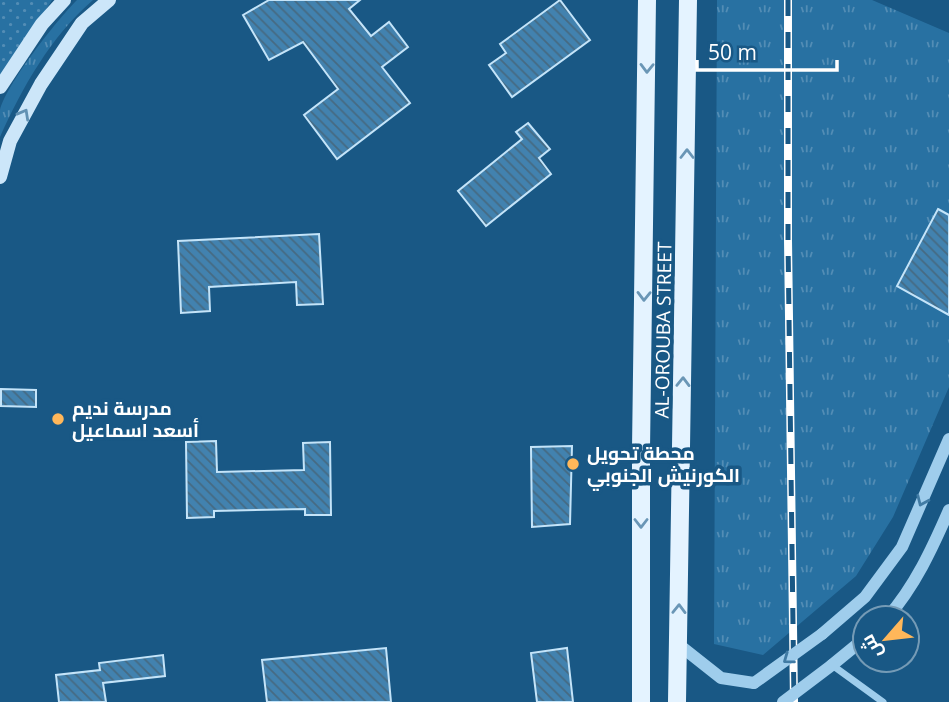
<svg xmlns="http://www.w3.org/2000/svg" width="949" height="702" viewBox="0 0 949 702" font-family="'Open Sans',Cairo,sans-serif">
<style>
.grass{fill:url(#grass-tufts)}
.park{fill:url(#park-dots)}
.building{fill:url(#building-back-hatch);stroke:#c4e4f9;stroke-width:2}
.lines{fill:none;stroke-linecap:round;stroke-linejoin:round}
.minor{stroke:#9fcdec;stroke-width:7}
.tertiary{stroke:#9fcdec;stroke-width:12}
.secondary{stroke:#cce6f9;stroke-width:14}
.primary{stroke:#e4f3ff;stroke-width:18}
.rail-casing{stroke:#fff;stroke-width:8}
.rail{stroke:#195885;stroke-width:5;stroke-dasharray:16;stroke-linecap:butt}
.tertiary-bridge{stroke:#9fcdec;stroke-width:12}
.oneway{stroke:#6a96b6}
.oneway2{stroke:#6191b3}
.oneway3{stroke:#417ba4}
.poi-dot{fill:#ffb75a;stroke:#195885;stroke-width:2.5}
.labels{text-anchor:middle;stroke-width:7;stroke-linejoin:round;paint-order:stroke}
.street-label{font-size:19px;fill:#fff;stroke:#195885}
.poi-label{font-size:19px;font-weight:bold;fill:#fff;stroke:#195885;text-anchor:start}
</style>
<defs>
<pattern id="grass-tufts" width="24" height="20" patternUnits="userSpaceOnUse" patternTransform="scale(1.75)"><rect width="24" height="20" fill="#2871a2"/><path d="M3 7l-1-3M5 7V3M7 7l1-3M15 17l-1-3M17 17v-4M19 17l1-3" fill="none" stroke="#538db5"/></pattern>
<pattern id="park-dots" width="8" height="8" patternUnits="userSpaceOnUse" patternTransform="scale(1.75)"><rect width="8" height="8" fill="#2871a2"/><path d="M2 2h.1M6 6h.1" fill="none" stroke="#538db5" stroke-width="1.8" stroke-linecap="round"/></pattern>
<pattern id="building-back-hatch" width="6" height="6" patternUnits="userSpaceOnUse" patternTransform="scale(1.75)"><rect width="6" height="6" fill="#4282af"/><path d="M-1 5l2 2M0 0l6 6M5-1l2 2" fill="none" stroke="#466a82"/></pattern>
</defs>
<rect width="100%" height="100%" fill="#195885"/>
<path class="grass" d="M77 0H93C51 36 22 88 0 137 0 129 0 118 0 110 7 83 57 20 77 0Z
M717 0H872L949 33V387L893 517 856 576 763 655 714 644Z"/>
<path class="park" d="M0 0H52L0 83Z"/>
<path class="building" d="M269 0H360L349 9 371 36 389 22 408 47 382 67 410 103 337 159 304 115 338 89 303 42 269 60 243 15Z
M560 0 590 40 512 97 489 65 506 53 500 44Z
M528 123 550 149 539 158 551 174 486 226 458 191 522 139 516 132Z
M938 209 949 215V315L897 286Z
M319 234 323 304 297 305 296 282 209 287 210 311 181 313 178 241Z
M1 389 36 390V407L1 406Z
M216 441 217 472 304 470 303 443 330 442 331 515H305V509L214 511V517L187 518 186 442Z
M572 446 570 524 532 527 531 447Z
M386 648 391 702H267L262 660Z
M567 648 573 702H537L531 653Z
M163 655 165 676 103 683 106 702H59L56 675 100 670 99 663Z"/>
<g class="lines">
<path class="minor" d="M832 665 883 702"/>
<path class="tertiary" d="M887 618C915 586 932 549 949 510
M822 634 865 597 902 547 949 439
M678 644 721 678 754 683
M832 665 865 638"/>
<path class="secondary" d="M0 87 42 24 64 0
M0 177 10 141 41 84 82 23 109 0"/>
<path class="primary" d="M641 702V449L647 0
M677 702 688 0"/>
<g class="rail-casing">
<path id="rail" d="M788 0V240L794 702"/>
</g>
<use href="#rail" class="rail"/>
<path class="tertiary-bridge" d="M754 683 822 634
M783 702 832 665"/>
</g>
<defs><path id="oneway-chevron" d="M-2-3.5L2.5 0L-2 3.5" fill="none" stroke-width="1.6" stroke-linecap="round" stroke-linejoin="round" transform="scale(1.75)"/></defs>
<g class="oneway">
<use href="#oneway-chevron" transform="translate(647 68) rotate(91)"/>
<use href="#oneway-chevron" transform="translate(687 154) rotate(-90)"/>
<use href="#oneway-chevron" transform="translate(644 296) rotate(91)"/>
<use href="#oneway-chevron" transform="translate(683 382) rotate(-89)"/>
<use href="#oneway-chevron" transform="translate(641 523) rotate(90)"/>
<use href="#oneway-chevron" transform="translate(679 609) rotate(-89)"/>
</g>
<use class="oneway2" href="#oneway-chevron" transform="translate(24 114) rotate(-61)"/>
<g class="oneway3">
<use href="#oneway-chevron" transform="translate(922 501) rotate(114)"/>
<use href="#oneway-chevron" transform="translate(788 659) rotate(144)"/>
</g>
<g class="poi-dot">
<circle cx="58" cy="419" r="7"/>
<circle cx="573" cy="464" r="7"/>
</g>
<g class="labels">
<g class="street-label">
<text transform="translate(663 330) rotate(-89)" y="7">AL-OROUBA STREET</text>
</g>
<g class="poi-label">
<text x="72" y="415">مدرسة نديم<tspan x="72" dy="22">أسعد اسماعيل</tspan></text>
<text x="587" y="460">محطة تحويل<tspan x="587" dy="22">الكورنيش الجنوبي</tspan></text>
</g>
</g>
<g transform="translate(886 639) rotate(242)"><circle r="33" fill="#195885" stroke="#759bb6" stroke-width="2"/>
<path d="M0-5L12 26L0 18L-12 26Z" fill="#ffb75a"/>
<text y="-10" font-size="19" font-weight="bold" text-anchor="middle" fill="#ffffff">ش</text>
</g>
<path d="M697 60v10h140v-10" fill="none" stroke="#ffffff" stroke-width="3.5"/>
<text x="708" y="60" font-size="21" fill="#ffffff" stroke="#195885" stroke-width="5" paint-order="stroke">50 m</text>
</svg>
